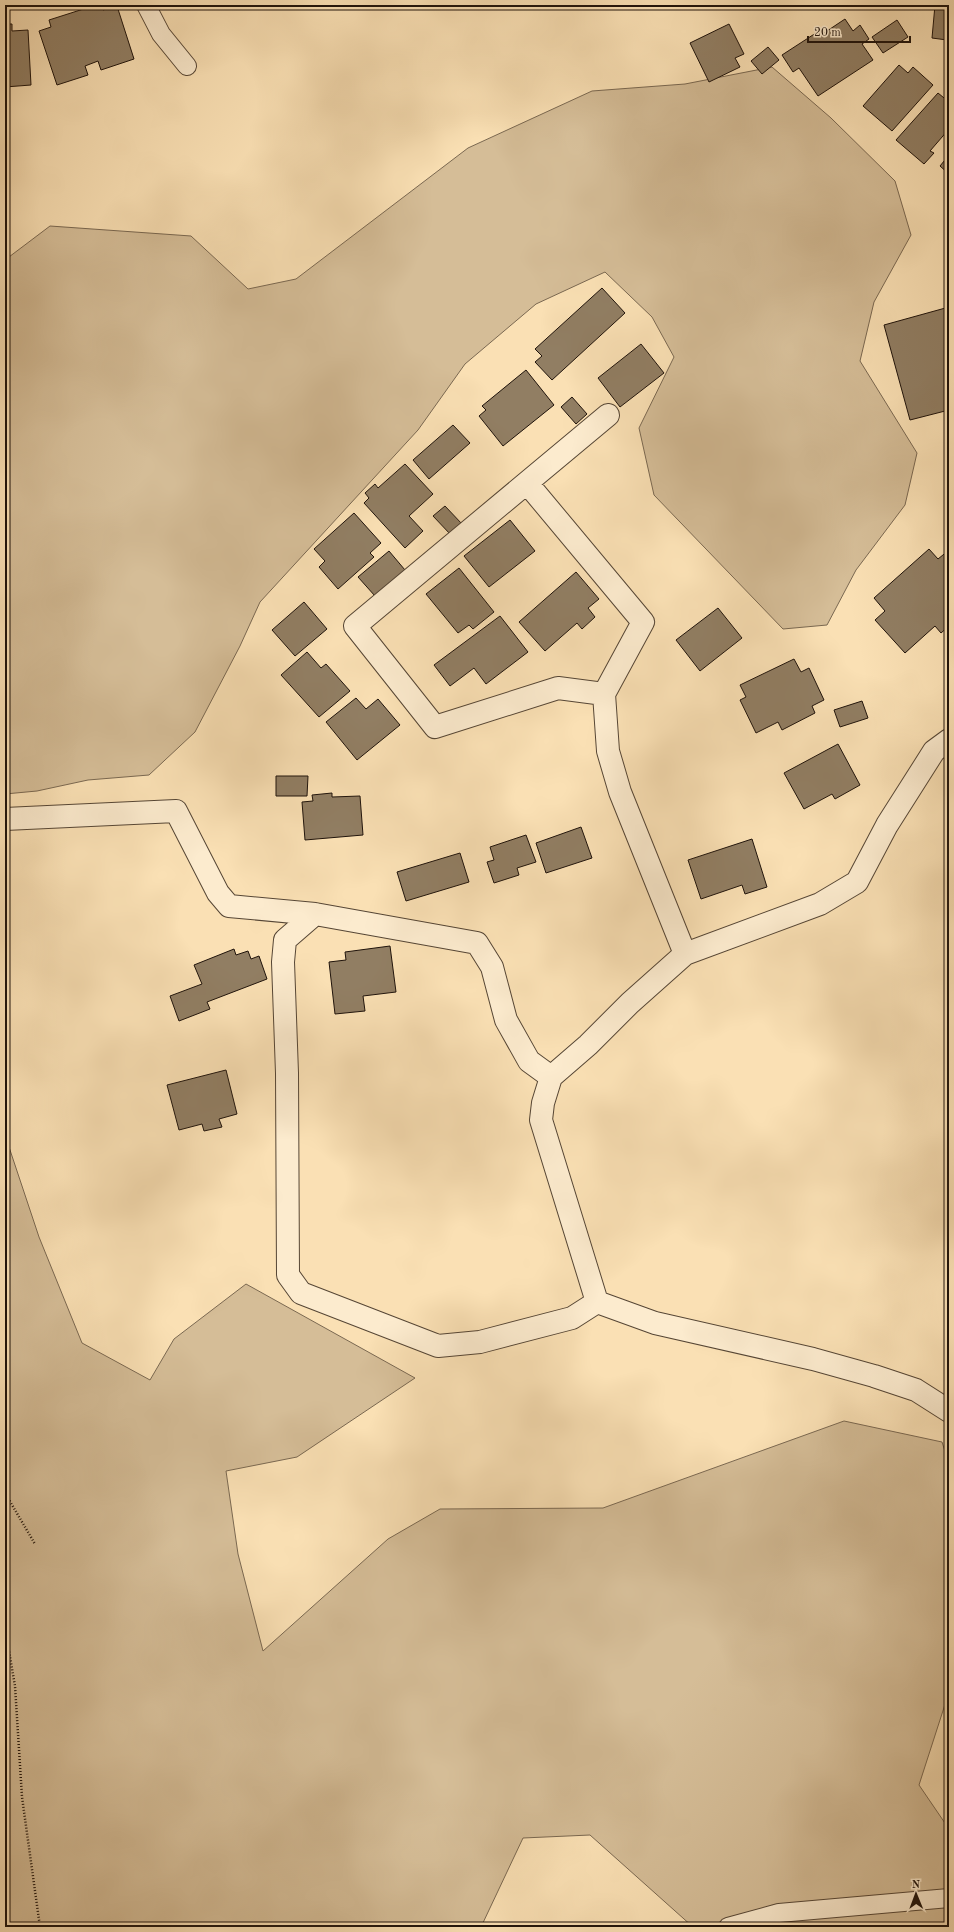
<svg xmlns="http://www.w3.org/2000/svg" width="954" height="1932" viewBox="0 0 954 1932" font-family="'Old Standard TT',serif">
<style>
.green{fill:#d5bd97;stroke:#7a6851}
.building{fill:#917e63;stroke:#1f130b}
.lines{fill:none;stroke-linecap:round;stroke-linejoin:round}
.service-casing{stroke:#564635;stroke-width:20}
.minor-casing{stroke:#564635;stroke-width:24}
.path{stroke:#1f130b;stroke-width:2.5;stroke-dasharray:1 2;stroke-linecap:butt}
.service{stroke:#fcebce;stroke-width:18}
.minor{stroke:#fcebce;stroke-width:22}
</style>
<rect width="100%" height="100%" fill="#fae0b4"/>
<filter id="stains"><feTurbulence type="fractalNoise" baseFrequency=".005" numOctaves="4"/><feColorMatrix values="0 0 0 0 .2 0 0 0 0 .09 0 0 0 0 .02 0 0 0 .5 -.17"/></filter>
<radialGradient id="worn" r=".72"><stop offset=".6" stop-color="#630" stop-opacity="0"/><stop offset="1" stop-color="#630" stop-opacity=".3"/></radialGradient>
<path class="green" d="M772 67 831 118 895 181 911 235 874 302 860 361 917 453 905 505 856 570 827 625 783 629 654 495 639 428 674 357 652 317 605 272 536 304 465 364 418 430 260 602 240 646 195 732 149 775 88 780 37 791 5 794V260L50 226 191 236 248 289 296 279 468 148 592 91 685 84Z
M5 1135 39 1237 82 1343 150 1380 174 1339 246 1284 415 1378 297 1457 226 1471 238 1554 263 1651 388 1539 440 1509 603 1508 844 1421 942 1442 949 1464V1692L919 1785 949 1829V1927H693L590 1835 523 1838 481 1927H5Z"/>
<path class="building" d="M96 5H101L103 10 117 6 134 59 101 70 98 61 85 66 88 75 57 85 39 31 51 27 49 20Z
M935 5H949V61H945L947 40 932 38Z
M845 19 853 31 860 25 869 39 862 44 873 60 818 96 799 68 793 72 782 55 819 31 821 35Z
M897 20 908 37 883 53 872 37Z
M5 24H12V31L28 30 31 85 5 87Z
M729 24 744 54 735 58 740 67 709 82 690 43Z
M768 47 779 60 762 74 751 61Z
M899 65 908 73 913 67 933 85 892 131 863 106Z
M938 93 949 102V129L930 151 934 153 924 164 896 140Z
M949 155V174L940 166Z
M602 288 625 313 552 380 535 362 542 356 535 349Z
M949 307V410L910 420 884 325Z
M641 344 664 373 620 407 598 378Z
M526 370 554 405 503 446 479 416 486 410 482 406Z
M572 397 587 414 576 424 561 407Z
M453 425 470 443 429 479 413 460Z
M405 464 433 494 409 516 423 531 405 548 364 503 369 498 365 493 375 484 378 488Z
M445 506 462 524 451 535 433 516Z
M354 513 381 543 370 553 374 557 338 589 319 567 325 561 314 549Z
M510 520 535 551 489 587 464 556Z
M929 549 938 559 949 550V626L941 633 935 626 905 653 875 620 885 611 874 598Z
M389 551 405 570 375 596 358 577Z
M459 568 494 612 473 629 469 625 458 633 426 594Z
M576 572 599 599 588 608 595 617 582 629 577 623 545 651 519 622Z
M304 602 327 629 295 656 272 630Z
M718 608 742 638 700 671 676 640Z
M500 616 528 652 486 684 474 668 450 686 434 665Z
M307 652 321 668 326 664 350 691 319 717 281 675Z
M794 659 801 672 809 668 824 700 812 706 815 713 782 730 778 722 756 733 740 700 746 697 740 685Z
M356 698 366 709 378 699 400 725 357 760 326 722Z
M862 701 868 718 840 727 834 710Z
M838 744 860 785 835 799 832 794 804 809 784 773Z
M276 776H308L307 796H276Z
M332 793V797L360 796 363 835 305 840 302 802 313 801 312 795Z
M581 827 592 858 546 873 536 843Z
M526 835 536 862 517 868 519 875 494 883 487 862 494 860 490 847Z
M752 839 767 887 745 894 742 885 701 899 688 860Z
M460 853 469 882 406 901 397 872Z
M390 946 396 992 363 996 365 1011 335 1014 329 962 346 960 345 952Z
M234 949 236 955 248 951 251 959 259 956 267 979 207 1002 210 1009 179 1021 170 996 202 984 194 965Z
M226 1070 237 1114 219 1119 222 1127 204 1131 202 1124 179 1130 167 1085Z"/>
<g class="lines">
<g class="service-casing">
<path id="service" d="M146 5 161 34 187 66
M728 1927 779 1913 949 1898"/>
</g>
<g class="minor-casing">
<path id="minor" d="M527 483 643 622 604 694 608 751 620 792 685 954
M604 694 558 688 435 727 355 626 608 415
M5 819 176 811 218 893 229 906 315 914 477 943 492 967 506 1020 529 1061 551 1077
M315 914 285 940 283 962 287 1073 288 1275 301 1293 438 1346 480 1342 572 1318 597 1302 655 1323 813 1359 874 1376 916 1390 949 1411
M597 1302 541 1120 543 1103 551 1077 588 1045 630 1003 685 954 820 904 857 882 887 825 934 751 949 740"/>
</g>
<path class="path" d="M5 1493 35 1544
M5 1628 15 1686 22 1797 40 1927"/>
<use href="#service" class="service"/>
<use href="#minor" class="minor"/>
</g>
<rect width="954" height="1932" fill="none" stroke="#fae0b4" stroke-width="20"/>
<rect x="6" y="6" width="942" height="1920" fill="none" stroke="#1f130b" stroke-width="2"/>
<rect x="10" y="10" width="934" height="1912" fill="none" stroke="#1f130b"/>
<g transform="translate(916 1894) rotate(359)" stroke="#fcebce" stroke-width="3" paint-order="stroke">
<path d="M0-3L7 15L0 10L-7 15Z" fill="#1f130b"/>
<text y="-6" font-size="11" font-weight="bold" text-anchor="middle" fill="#1f130b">N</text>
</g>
<path d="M808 36v6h102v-6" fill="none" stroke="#1f130b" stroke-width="2"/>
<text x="814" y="36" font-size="12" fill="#1f130b" stroke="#fcebce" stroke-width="3" paint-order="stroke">20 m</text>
<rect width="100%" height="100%" filter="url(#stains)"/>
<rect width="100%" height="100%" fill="url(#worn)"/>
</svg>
